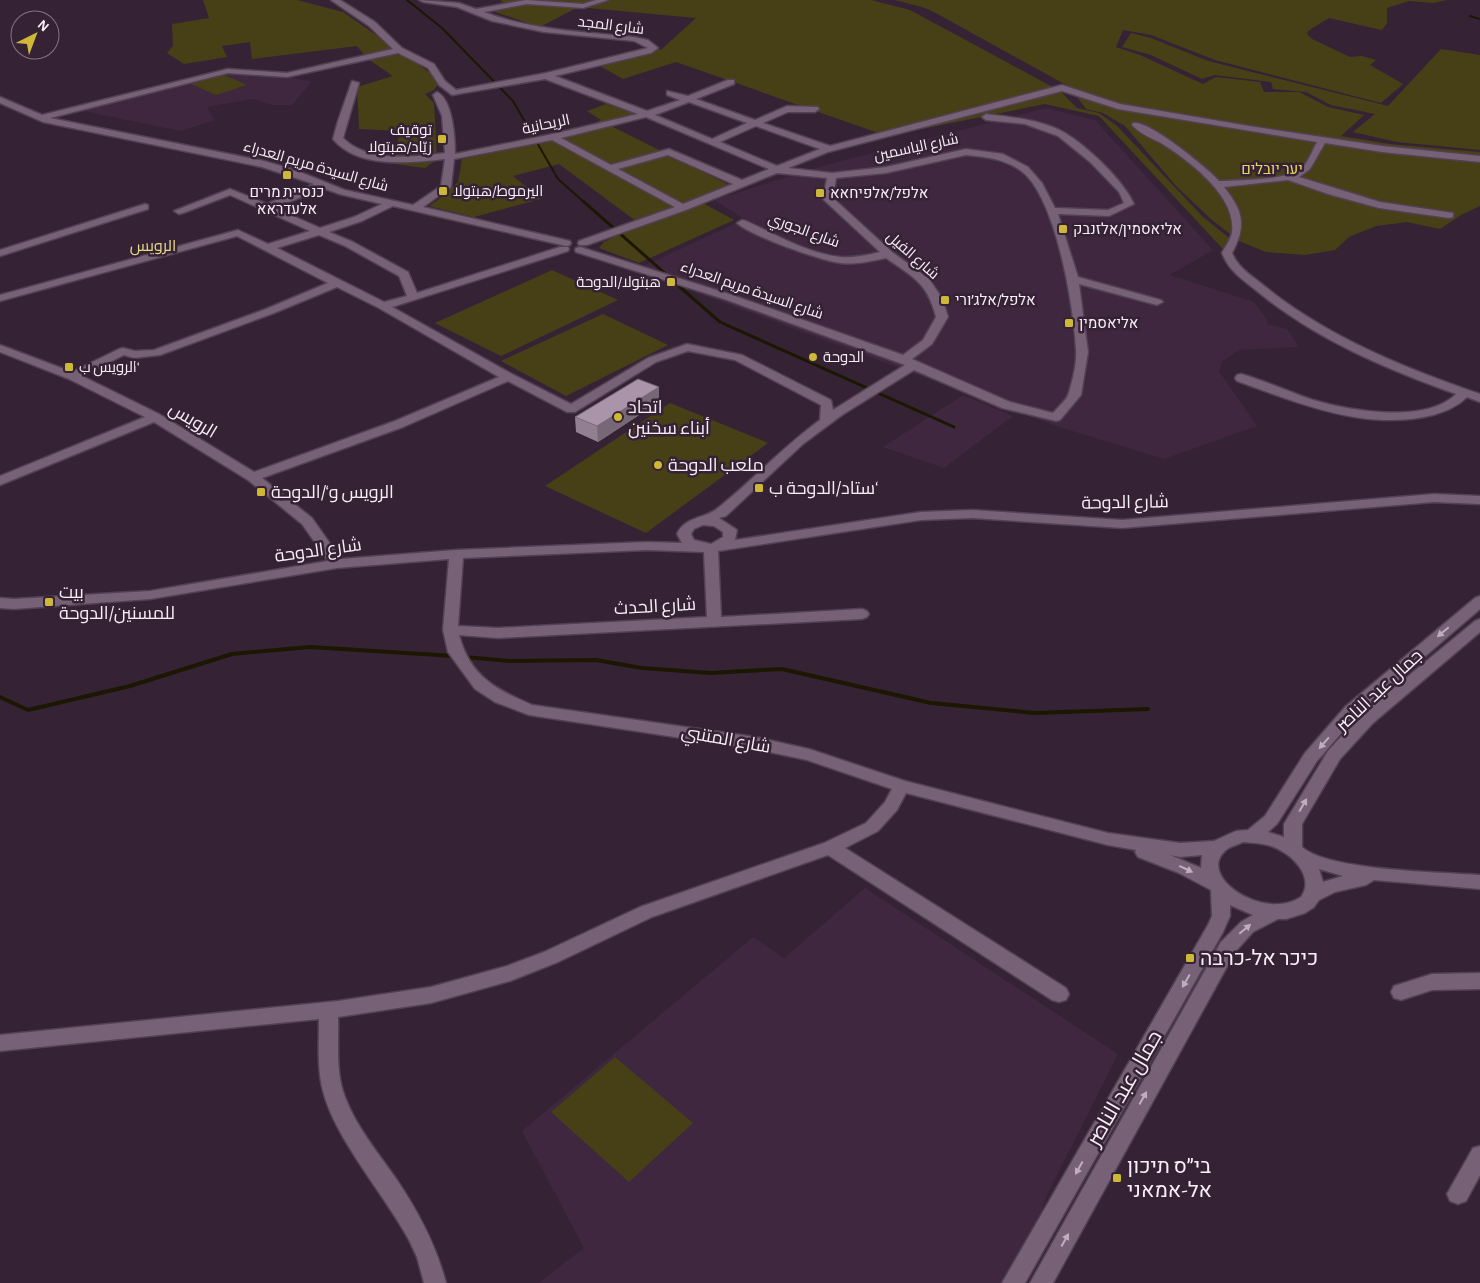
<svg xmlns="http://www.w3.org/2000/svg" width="1480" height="1283" viewBox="0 0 1480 1283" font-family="'Alegreya Sans',Cairo,Heebo,sans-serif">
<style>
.built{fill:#3e273f}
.green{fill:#474017}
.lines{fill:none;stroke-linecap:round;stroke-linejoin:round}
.stream-far2{stroke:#1c1700;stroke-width:2}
.stream-far1{stroke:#1c1700;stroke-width:3}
.stream{stroke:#1c1700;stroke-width:4}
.minor-casing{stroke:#514152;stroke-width:3}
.minor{fill:#776177;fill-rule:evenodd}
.wall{fill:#927f92}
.shaded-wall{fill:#776877}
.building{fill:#aa94aa;stroke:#776877}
.oneway{fill:#beaebe}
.poi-dot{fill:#ceb838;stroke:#352335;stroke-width:2}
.labels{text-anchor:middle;stroke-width:5;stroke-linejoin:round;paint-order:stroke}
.far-street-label{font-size:15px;fill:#f9edf9;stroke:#352335}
.far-poi-label{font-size:15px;fill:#f9edf9;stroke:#352335;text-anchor:start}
.far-park-label{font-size:15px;fill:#ebd660;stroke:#352335}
.far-neighbourhood-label{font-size:16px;fill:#e6d88a;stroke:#352335}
.poi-label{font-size:18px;fill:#f9edf9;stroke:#352335;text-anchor:start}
.street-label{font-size:18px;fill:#f9edf9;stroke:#352335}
.near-poi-label{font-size:21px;fill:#f9edf9;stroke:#352335;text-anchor:start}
.near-street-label{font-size:21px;fill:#f9edf9;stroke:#352335}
</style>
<rect width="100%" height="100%" fill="#352335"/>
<path class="built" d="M231 70 312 81 292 105H272L252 99 207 107 215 120 181 131 83 111 149 90Z
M1046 108 1095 120 1213 250 1170 275 1254 302 1268 321 1267 324 1287 329 1299 347 1239 350 1223 361 1219 371 1257 426 1164 459 1056 426 635 270 745 219 714 200 819 167Z
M963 395 1013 416 944 468 883 447Z
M865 888 1118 1054 1046 1197 1021 1283H538L584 1248 522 1131 753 937 784 958Z"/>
<path class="green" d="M203 0H297L343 12 432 74 438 84 434 90 425 94 434 103 437 159 425 168 395 164 399 131 359 129 357 87 393 76 368 59 357 46 252 59 250 42 222 46 227 57 184 64 167 53 173 46 172 24 209 18Z
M500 0H871L910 10 1060 91 1077 108 1099 113 1117 126 1203 217 1238 245 1222 248 1099 116 1045 104 887 136 676 62 623 79 600 66 662 49 696 18 578 7 540 27 489 10 506 5Z
M895 0H1447L1433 3 1409 1 1387 8V23L1382 30 1329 18 1308 31 1307 34 1312 39 1350 57 1362 56 1376 60 1370 65 1403 84 1381 103 1215 60 1151 35 1123 30 1116 47 1140 55 1203 84 1216 77 1260 82 1264 92H1299L1328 107 1364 115 1341 136 1390 144 1480 152V206L1461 215 1440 229 1407 222 1376 226 1349 237 1335 250 1305 255 1266 252 1239 241 1212 220 1176 186 1125 126 1103 113 1086 109 1074 93 1077 91 934 12 922 7Z
M1131 33 1151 38 1208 61 1388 106 1441 49 1480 55V150L1397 142 1353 132 1375 114 1331 105 1306 92 1273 89 1271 82 1215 75 1202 79 1151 55 1122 47Z
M222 74 247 85 216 95 191 84Z
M606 104 640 115 609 125 737 189 701 202 734 220 639 263 599 248 604 242 640 224 559 164 513 176 541 199 474 217 429 206 438 200 458 182 462 159 569 137 601 120 587 111Z
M552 270 618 300 501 356 435 323Z
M603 314 668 345 566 396 501 361Z
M670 403 768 443 646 533 545 486Z
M615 1057 693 1123 629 1182 551 1112Z"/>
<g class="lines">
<path class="stream-far2" d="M407 0 442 28 513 101 558 179 585 203
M1470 16 1480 19"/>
<path class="stream-far1" d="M583 201 668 276
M673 281 720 322 954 427"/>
<path class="stream" d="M464 657 510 661 596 660 642 668 710 673 782 669 931 703 1035 713 1148 709
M0 697 28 710 130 686 232 654 310 647 454 656"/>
<g class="minor-casing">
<path id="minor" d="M331 0H340L375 22 402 48 434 64 445 81 456 90 546 73 648 48 634 41 544 32 492 21 457 7 423 2 419 0 459 3 476 9 526 0 583 4 596 0H608L583 8 527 4 484 12C531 30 584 32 634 37L648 40 658 48 651 53 555 76 647 111 680 100 667 95V91L688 96 728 80H734V84L696 99 755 120 787 106 818 107 819 109 815 112H788L763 123 830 146 1062 85 1120 104 1249 126 1382 146 1480 156V162L1382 152 1325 143 1310 169 1299 177 1380 202 1453 213V217L1449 218 1379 208 1328 194 1288 180 1224 187C1243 211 1247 225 1232 253 1238 268 1251 275 1263 285 1327 337 1404 368 1480 394V402L1467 397C1457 407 1446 411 1433 415 1366 432 1299 403 1237 381L1235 378 1237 375 1241 374C1266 381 1289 392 1313 400 1350 411 1426 424 1456 394 1386 369 1315 339 1257 291 1242 279 1229 271 1222 253 1225 246 1231 240 1232 232 1237 196 1188 160 1161 143 1151 138 1139 133 1132 125L1133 123C1149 120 1207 168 1219 181 1238 180 1287 180 1301 169 1308 163 1312 151 1317 142L1118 109 1062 91 828 152 788 168 832 173 886 167 966 149 1003 154 1028 167 1042 183 1055 208 1108 210 1124 203 1119 192 1090 162 1058 136 1025 124 986 120 982 117 986 114C1011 117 1043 120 1065 133 1087 146 1123 180 1134 204L1109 216 1058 214 1078 277 1161 300 1163 302 1157 305 1079 284 1088 352 1081 395 1060 420 1056 421 1002 408 914 370 842 415 803 444 726 516 719 518 737 530 735 540 921 512 972 510 1122 520 1434 494 1480 496V504L1434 502 1122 528 972 518 921 520 718 551 721 617 862 609 867 611 869 614 867 617 862 619 498 638 459 635C470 676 495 689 532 705L755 737 809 749 905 781 1108 833 1180 843 1214 841 1236 831 1248 830 1265 816 1305 753 1345 707 1475 598 1480 596V609L1357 715 1317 761 1277 824 1268 832 1284 837V824L1328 751 1361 715 1475 621 1480 619V632L1373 723 1340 759 1302 824V847C1329 871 1441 872 1480 875V889L1374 880 1366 885 1335 892 1319 900 1314 907 1305 913 1286 919H1278L1253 932 1235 952 1053 1283H1030L1221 942 1241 922 1253 915 1230 905V916L1223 932 1025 1283H1002L1208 925 1212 916 1211 890 1179 873 1138 857 1135 852 1136 850 1108 845 906 793 897 810 878 831 845 848 1066 988 1069 994 1066 1000 1059 1002 1052 1000 828 855 652 917 558 962 510 981 431 1003 338 1017C339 1042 335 1072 345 1097 356 1127 379 1154 397 1180 419 1213 436 1245 446 1283H424L417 1257 409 1240C385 1195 335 1139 323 1091 317 1068 319 1043 319 1019L0 1051V1035L338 1001 431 987 507 966 544 952 640 907 824 843 866 823 885 802 892 789 807 760 755 749 529 715 495 702 475 689 448 652 443 630 449 559 337 568 150 599 14 609 0 608V598L14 599 150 591 328 561 302 524 248 480 154 422 0 485V476L145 417 69 379 0 352V345L72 372 119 349 123 348 135 351 154 350 266 309 328 283 237 236 0 301V295L238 230 268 244 310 231 230 195 183 213 179 214 174 211 230 189 267 204 314 184 262 167 43 122 0 103V97L42 115 228 69 287 73 393 49 369 26ZM398 53 428 68 439 85 452 95 545 79 638 114 553 134 455 154C455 138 453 100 437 92L433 95 442 116 445 153C413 157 368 163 343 138L359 83 352 81 338 121 333 139C358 169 410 163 445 159L441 186 413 205 345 190 295 170 264 161 50 118 228 73 287 77ZM689 102 747 123 712 139 655 115ZM646 117 769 169 742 180 669 149 611 165 561 138ZM756 126 820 149 777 166 720 142ZM552 140 675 207 579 241 578 243 579 245H587L686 210 777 173 827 178 823 199 825 201 880 252C868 255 854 258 841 257 808 254 775 234 746 221L742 220 737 223C749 235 822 261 840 263 856 265 871 261 886 258 914 278 927 282 936 317L923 340 903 355 732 295 580 247 576 248 575 250 576 252 724 299 905 365 833 410 831 400 742 355 687 344 648 358 571 404 512 374 392 307 568 251 569 249 568 247H560L417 293 408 272 353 242 329 232 362 221 393 206 566 246 570 245 571 243 570 241 423 207 451 187 454 159ZM668 155 733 184 683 204 618 169ZM966 155C986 157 1004 159 1020 170 1056 195 1074 308 1076 350 1077 363 1073 379 1069 392 1068 399 1058 407 1053 413L1010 402 912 359 932 344 948 317 942 298 929 279 892 252 833 198 836 178 886 173ZM323 188 339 194 382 204 354 217 320 228 275 208ZM319 235 345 246 399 276 407 296 384 302 277 248ZM337 287 379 308 499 377 395 421 254 472 159 414 82 376 124 355 134 358 160 355 274 313ZM688 351 735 360 821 405 820 420C783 447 753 480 718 508 705 519 685 516 677 534L682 543 647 542 456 550 341 559 312 518 262 478 403 427 508 381 567 412H575L656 362ZM703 525 714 526 723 532V537L711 544 694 540 691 534 694 529ZM647 550 704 552 707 617 498 628 458 626 463 558ZM1243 842C1253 843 1262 843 1271 846 1290 852 1316 876 1301 897 1264 922 1195 876 1226 850 1230 846 1238 845 1243 842ZM1170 855 1180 857 1202 855 1201 868ZM1319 869 1343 876 1323 882Z
M145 204 148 205V209L0 256V250Z
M1480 973V989L1432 990 1401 1000 1394 998 1391 992 1394 986 1432 974Z
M1480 1146V1175L1466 1201 1458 1204 1450 1201 1447 1194 1473 1148Z"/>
</g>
<use href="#minor" class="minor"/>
</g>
<path class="wall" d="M659 402 598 442 576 432 575 417Z"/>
<path class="shaded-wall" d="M659 387V402L598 442 597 426Z"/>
<path class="building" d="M638 379 659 387 597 426 575 417Z"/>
<defs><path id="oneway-solid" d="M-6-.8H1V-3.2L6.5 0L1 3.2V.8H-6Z" transform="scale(1.25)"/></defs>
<g class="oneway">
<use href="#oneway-solid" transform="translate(1443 632) rotate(140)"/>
<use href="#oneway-solid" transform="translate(1324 743) rotate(131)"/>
<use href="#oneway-solid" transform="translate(1303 805) rotate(-60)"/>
<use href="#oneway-solid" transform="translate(1186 869) rotate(25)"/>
<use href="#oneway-solid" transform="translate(1245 929) rotate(-40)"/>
<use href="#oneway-solid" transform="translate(1186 981) rotate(120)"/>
<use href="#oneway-solid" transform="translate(1143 1098) rotate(-61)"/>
<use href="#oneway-solid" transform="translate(1079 1168) rotate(119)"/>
<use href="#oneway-solid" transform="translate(1065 1240) rotate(-61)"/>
</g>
<g class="poi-dot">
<rect x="437" y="134" width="10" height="10" rx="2.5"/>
<rect x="282" y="170" width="10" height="10" rx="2.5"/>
<rect x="438" y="186" width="10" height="10" rx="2.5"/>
<rect x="815" y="188" width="10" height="10" rx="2.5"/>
<rect x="1058" y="224" width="10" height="10" rx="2.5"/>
<rect x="666" y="277" width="10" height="10" rx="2.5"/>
<rect x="940" y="295" width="10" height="10" rx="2.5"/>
<rect x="1064" y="318" width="10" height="10" rx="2.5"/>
<circle cx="813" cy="357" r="5"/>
<rect x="64" y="362" width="10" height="10" rx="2.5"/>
<circle cx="618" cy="417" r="5"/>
<circle cx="658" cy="465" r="5"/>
<rect x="754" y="483" width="10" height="10" rx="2.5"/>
<rect x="256" y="487" width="10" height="10" rx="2.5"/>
<rect x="44" y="597" width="10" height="10" rx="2.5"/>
<rect x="1185" y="953" width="10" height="10" rx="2.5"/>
<rect x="1112" y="1173" width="10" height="10" rx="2.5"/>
</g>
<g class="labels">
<g class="far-street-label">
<text transform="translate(611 25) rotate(7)" y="5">شارع المجد</text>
<text transform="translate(546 124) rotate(-12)" y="5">الريحانية</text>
<text transform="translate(916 147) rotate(-12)" y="5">شارع الياسمين</text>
<text transform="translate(316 166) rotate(16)" y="5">شارع السيدة مريم العدراء</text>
<text transform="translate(804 230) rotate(20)" y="5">شارع الجوري</text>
<text transform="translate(913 255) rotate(41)" y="5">شارع الفيل</text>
<text transform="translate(752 290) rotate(19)" y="5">شارع السيدة مريم العدراء</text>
</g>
<g class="far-poi-label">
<text x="432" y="135" text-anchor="end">توقيف<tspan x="432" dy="17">زيّاد/هبتولا</tspan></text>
<text x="453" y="196">اليرموط/هبتولا</text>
<text x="287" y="197" text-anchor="middle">כנסיית מרים<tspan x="287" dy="17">אלעדראא</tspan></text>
<text x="830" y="198">אלפל/אלפיחאא</text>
<text x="1073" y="234">אליאסמין/אלזנבק</text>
<text x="661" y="287" text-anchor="end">هبتولا/الدوحة</text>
<text x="955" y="305">אלפל/אלג׳ורי</text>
<text x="1079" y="328">אליאסמין</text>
<text x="823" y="362">الدوحة</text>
<text x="79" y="372">الرويس ب‘</text>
</g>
<g class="far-park-label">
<text x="1272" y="174">יער יובלים</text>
</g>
<g class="far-neighbourhood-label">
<text x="153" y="251">الرويس</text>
</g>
<g class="poi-label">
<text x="628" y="413">اتحاد<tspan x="628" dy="21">أبناء سخنين</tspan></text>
<text x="668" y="471">ملعب الدوحة</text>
<text x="769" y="494">ستاد/الدوحة ب‘</text>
<text x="271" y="498">الرويس و‘/الدوحة</text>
<text x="59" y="598">بيت<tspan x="59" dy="21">للمسنين/الدوحة</tspan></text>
</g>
<g class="street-label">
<text transform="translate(193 420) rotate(31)" y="6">الرويس</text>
<text transform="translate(1125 502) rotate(-1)" y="6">شارع الدوحة</text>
<text transform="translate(318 550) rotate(-8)" y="6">شارع الدوحة</text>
<text transform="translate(655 606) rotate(-3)" y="6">شارع الحدث</text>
<text transform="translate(1379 690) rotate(-43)" y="6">جمال عبد الناصر</text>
<text transform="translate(726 739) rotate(10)" y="6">شارع المتنبي</text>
</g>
<g class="near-poi-label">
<text x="1200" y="965">כיכר אל-כרבה</text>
<text x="1127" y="1173">בי״ס תיכון<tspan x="1127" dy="24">אל-אמאני</tspan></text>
</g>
<g class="near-street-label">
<text transform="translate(1124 1088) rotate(-60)" y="7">جمال عبد الناصر</text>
</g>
</g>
<g transform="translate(35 35) rotate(42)"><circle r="24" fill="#352335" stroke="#837483"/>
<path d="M0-4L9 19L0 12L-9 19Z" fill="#ceb838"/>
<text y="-8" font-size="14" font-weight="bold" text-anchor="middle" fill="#f9edf9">N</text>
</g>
</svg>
